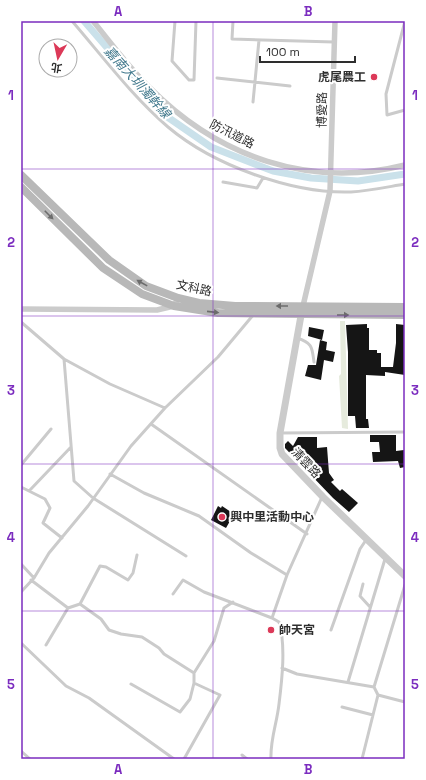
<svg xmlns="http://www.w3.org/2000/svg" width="426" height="780" viewBox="0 0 426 780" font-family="'Space Grotesk','Noto Sans TC',sans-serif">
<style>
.green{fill:#e6ebdd}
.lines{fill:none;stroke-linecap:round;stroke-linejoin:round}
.canal{stroke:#cae1ea;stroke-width:7}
.building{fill:#151515}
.service{stroke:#cbcbcb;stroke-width:3}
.minor{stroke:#cbcbcb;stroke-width:5.5}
.tertiary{stroke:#cbcbcb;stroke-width:7}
.secondary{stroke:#b8b8b8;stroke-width:8}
.oneway{fill:#6c6c6c}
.grid{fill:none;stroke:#7b2cbf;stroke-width:1;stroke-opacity:0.55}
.poi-dot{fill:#dc3958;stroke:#fff;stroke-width:1.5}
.labels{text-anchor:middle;stroke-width:4;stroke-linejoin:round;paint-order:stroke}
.poi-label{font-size:12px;font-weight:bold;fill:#2e2e2e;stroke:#fff;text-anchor:start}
.street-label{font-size:12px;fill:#2e2e2e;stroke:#fff}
.water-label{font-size:13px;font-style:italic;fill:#40788c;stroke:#fff}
.neatline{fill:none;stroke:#7b2cbf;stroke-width:1.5}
.grid-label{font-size:13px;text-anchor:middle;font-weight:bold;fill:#7b2cbf}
</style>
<rect width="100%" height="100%" fill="#fff"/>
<path class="green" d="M340 321H345L348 429 342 428 339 376 341 374Z"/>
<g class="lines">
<path class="canal" d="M84 21 166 116 211 147 273 171 311 178 358 181 405 174"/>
</g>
<path class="building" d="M367 324V328H369V350H377V353H381V367H393L396 343V324L405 325V375L385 372V376L366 375V419H368L369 428H356L355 416H348V352L346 325Z
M309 327 324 330 322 340 308 336Z
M320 340 327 342 326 350 335 352 333 362 324 360 321 380 305 376 308 365H316Z
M370 435H396V451L404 450 405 467 400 468 398 461 373 462 372 452H380L379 442H370Z
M298 437H317V448L327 447 329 473 334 480 331 482 340 491 342 489 358 503 349 512 333 498 285 448V444L288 441 293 446Z
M218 506 221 508 222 506 234 514 226 528 211 520Z"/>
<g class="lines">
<path class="service" d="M72 21C103 57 132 96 168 127 213 165 292 194 351 192 369 191 387 187 405 184
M175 21 172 61 189 80H194L196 21
M233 21 232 39 334 42
M405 21 386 94 387 115 405 110
M217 78 290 86
M253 102 259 40
M223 182 257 188 263 178
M21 322 64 359 110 384 165 408
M297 338C313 343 312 348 314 362
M64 359 74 481 93 498 186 556
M151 424 307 534
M281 433 405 432
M21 465 51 429
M110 474 144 493 199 516 251 553 287 575
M21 487 45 499 50 508 43 523 62 538
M30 490 71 447
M21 564 34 578
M31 580 68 608 80 604 101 619 109 630 121 634 142 637 159 648 164 654 194 673 214 641 224 608 233 602
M363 584 360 596 370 607
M21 592 34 578 49 553 88 506 131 446 165 408 218 357 254 314
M173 594 183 580 204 592 272 618
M80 604 100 566 106 567 128 580 133 573 137 555
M331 630 360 549 366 540
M21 643 66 686 89 698 174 759
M46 645 68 608
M282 668 297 674 374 687
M348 682 385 559
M131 684 180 712 190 699 194 683
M378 695 405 702
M342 707 373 715
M21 751 30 759
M242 755 247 759
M184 759 220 695 194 683V673
M271 759C270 740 277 723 279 704 282 680 286 645 279 622L272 618 287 575 322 497
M362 759 378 695 374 687 405 585"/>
<path class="minor" d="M93 21C111 43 129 68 150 88 219 157 309 189 405 165
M303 306 330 191 335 21
M21 309 157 310 174 306 178 298"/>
<path class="tertiary" d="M302 310 280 433V448L282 454 323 497 405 576"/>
<path class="secondary" d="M21 175 109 260 146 286 178 298 199 303 235 306 405 307
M21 187 103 268 142 294 174 306 218 313 405 315"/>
</g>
<defs><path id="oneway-solid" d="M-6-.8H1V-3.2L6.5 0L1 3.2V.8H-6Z"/></defs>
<g class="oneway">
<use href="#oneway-solid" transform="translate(49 215) rotate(45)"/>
<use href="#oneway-solid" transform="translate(142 283) rotate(-151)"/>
<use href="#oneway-solid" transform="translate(282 306) rotate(180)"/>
<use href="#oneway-solid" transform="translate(213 312) rotate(6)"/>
<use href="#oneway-solid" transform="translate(343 315)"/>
</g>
<path class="grid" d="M213 21V759M21 169H405M21 316H405M21 464H405M21 611H405"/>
<g class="poi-dot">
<circle cx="374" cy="77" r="4"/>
<circle cx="222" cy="517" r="4"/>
<circle cx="271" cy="630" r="4"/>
</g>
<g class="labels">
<g class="poi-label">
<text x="366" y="81" text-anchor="end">虎尾農工</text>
<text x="230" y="521">興中里活動中心</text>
<text x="279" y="634">帥天宮</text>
</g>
<g class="street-label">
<text transform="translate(322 110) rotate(-89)" y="4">博愛路</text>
<text transform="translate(232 134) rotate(27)" y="4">防汛道路</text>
<text transform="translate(194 288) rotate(12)" y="4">文科路</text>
<text transform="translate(306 463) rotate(47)" y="4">清雲路</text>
</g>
<g class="water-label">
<text transform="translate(138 82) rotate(48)" y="5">嘉南大圳濁幹線</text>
</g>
</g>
<rect width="426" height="780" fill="none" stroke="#ffffff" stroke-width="44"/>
<g transform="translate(58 58) rotate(189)"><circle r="19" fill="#ffffff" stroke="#ababab"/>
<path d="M0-3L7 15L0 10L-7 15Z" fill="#dc3958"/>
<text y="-6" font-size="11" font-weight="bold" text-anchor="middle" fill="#2e2e2e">北</text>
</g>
<path d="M260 56v6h95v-6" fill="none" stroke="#2e2e2e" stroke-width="2"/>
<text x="266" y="56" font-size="12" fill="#2e2e2e" stroke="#ffffff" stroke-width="3" paint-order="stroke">100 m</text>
<rect x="22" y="22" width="382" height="736" class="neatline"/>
<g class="grid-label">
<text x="118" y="16">A</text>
<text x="308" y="16">B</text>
<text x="11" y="100">1</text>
<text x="415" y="100">1</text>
<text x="11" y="247">2</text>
<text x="415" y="247">2</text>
<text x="11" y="395">3</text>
<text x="415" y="395">3</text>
<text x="11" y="542">4</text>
<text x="415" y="542">4</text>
<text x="11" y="689">5</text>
<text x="415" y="689">5</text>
<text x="118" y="774">A</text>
<text x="308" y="774">B</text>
</g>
</svg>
